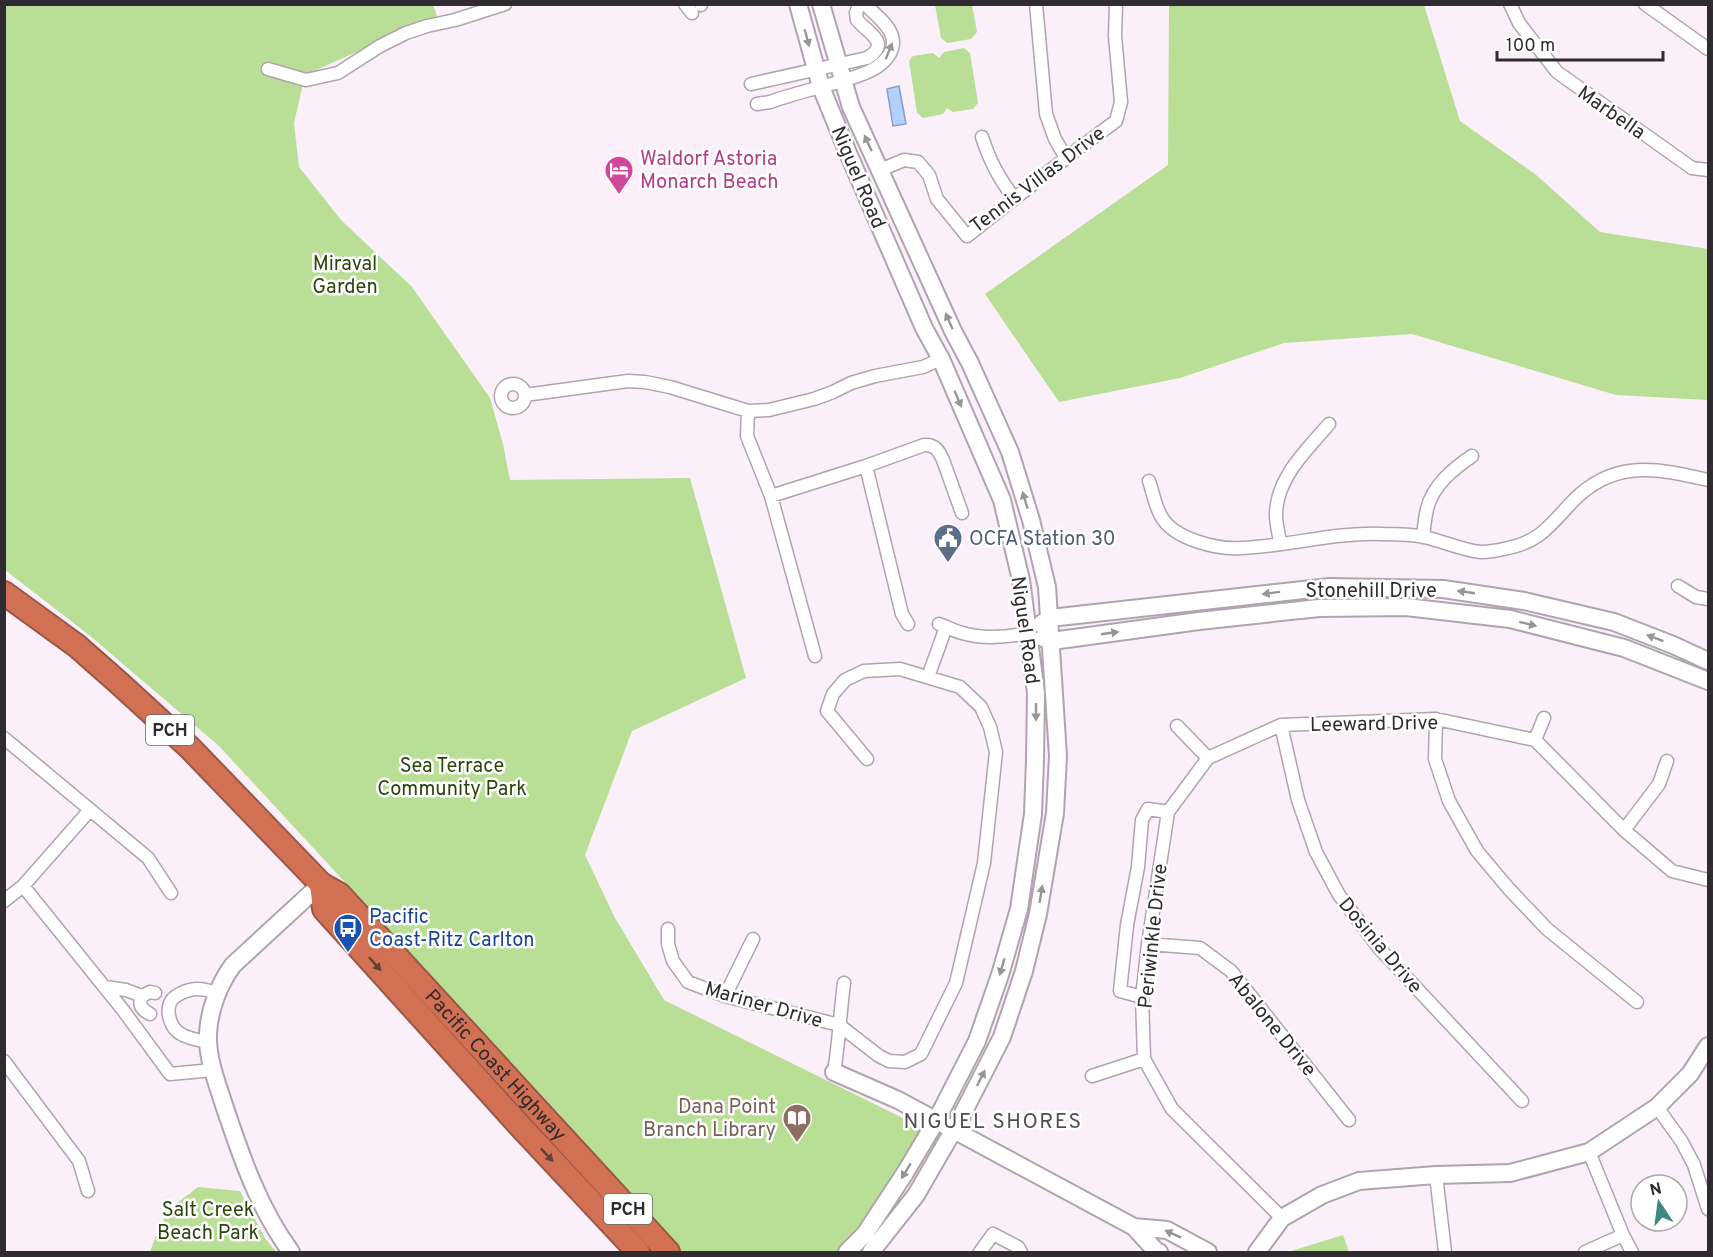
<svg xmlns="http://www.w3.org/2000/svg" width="1713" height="1257" viewBox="0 0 1713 1257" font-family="Overpass,sans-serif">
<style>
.green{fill:#b8df95}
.water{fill:#b3d1fd;stroke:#8c9fc0;stroke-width:1.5}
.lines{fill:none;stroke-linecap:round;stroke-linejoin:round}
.street-casing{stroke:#afa4af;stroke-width:15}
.secondary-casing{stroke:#afa4af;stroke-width:20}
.highway-casing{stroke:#995847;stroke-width:26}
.street{stroke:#fff;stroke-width:12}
.secondary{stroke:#fff;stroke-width:16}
.highway{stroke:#d17053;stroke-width:22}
.oneway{fill:#989598}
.oneway2{fill:#60403a}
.labels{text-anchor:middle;stroke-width:5;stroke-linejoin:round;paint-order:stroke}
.shield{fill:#fff;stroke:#6e6b6e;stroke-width:1.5}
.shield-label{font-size:18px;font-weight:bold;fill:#302b30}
.street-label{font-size:20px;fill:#302b30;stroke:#fff}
.hotel-label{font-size:20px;fill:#b23c85;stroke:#fff;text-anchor:start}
.park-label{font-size:20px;fill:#2b450b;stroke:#fff}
.service-label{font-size:20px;fill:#4e5e75;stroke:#fff;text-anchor:start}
.transit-label{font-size:20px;fill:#164399;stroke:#fff;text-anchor:start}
.education-label{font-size:20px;fill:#785e54;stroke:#fff;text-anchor:end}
.neighbourhood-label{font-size:21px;letter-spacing:1.5px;fill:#554b54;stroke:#fff}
</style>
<rect width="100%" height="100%" fill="#fbeffa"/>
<path class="green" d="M4 5H433L437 16 305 75 294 123 299 167 341 220 412 287 490 398 503 444 510 480 690 478 746 678 632 731 585 855 615 918 664 1000 925 1129 876 1210 837 1252H682L548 1102 219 746 89 635 5 570Z
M935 5H972L977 32 971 39 947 43 941 38Z
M1169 5H1424L1460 121 1535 174 1600 232 1708 249V400L1616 395 1412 334 1284 343 1180 378 1059 402 985 294 1168 165Z
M964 48 970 53 978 103 973 109 953 112 947 108 943 114 923 118 917 113 909 61 913 56 933 53 939 58 944 52Z
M198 1187 240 1191 265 1238 276 1252H150L156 1235 169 1209Z
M1343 1235 1349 1252H1288Z"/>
<path class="water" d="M899 86 906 124 893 126 887 89Z"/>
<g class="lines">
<g class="street-casing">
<path id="street" d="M685 4 692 13
M701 4V5
M1036 4 1046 114 1055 139 1066 158
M1510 4 1519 23 1557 72 1692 168 1708 170
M1645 4 1708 49
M268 69 306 80 338 73 380 46 406 33 427 26 455 20 505 4
M751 84 867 58C892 43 868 33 857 20L856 13 859 4
M757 104 770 102C792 94 815 89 838 82 851 78 865 75 877 67 887 60 896 49 892 36 888 23 874 14 865 4
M982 137C990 162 999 178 1014 198
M880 170 904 160 918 162 929 175 937 199 967 236 1066 158 1116 121 1121 102 1115 36 1116 4
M501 396a12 12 0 1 1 24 0a12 12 0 1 1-24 0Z
M525 395 628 381 645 382 670 387 748 411 769 410 814 399 833 392 851 383 875 376 923 367 941 359
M748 411 747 436 771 496 815 656
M866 466 924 445C935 444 939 451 943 460L962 513
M1149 481C1153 492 1155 506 1161 516 1173 539 1218 550 1242 548 1289 546 1335 532 1383 534 1396 534 1410 534 1424 537 1443 541 1461 550 1481 552 1489 552 1500 550 1508 548 1540 542 1552 523 1573 501 1614 459 1657 468 1708 480
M771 496 866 466 902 614 908 624
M1423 537C1424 527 1425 518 1427 509 1433 485 1453 469 1472 456
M1280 543C1279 534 1276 524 1276 515 1276 478 1307 450 1329 424
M1678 586 1696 597 1708 599
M939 624C947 627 954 631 962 633 982 639 1008 637 1028 633
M928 677 946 627
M1436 719 1435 759 1449 801 1477 851 1509 889 1547 929 1637 1002
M1281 725 1298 800 1316 852 1339 895 1379 948 1522 1101
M1177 726 1208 758
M4 738 148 858 171 893
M1535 740 1544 718
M1624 830 1659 784 1667 761
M23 886 123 1010 170 1074 213 1070
M4 901 23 886 89 811
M668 929V944L673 961 688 982 725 996 839 1025 879 1056 889 1061 905 1062 921 1054 956 983 984 863 996 752 990 727 981 707 960 687 900 669 864 671 845 680 833 694 827 711 867 759
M1148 944 1200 948 1231 971 1349 1120
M105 987 126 990 142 996 150 992 155 993
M142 996C138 1005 142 1010 150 1014
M725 996 753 939
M1142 997 1120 991 1127 925 1138 867 1142 820 1148 809 1168 812
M208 1042C199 1040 189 1039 181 1034 171 1029 165 1012 171 1001 174 996 184 991 190 990 200 987 209 991 218 993
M4 1061 79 1161 88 1191
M834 1072C839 1043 840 1013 844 983
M1092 1076 1144 1059
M1657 1107 1682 1142 1694 1165 1708 1209
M1589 1152 1623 1235 1632 1252
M1436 1175 1445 1252
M1282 1218 1172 1109 1144 1059 1142 997 1148 944 1168 812 1208 758 1281 725 1436 719 1535 740 1624 830 1672 871 1708 880
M980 1252 993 1234 1018 1247 1021 1252
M1585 1252 1623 1235"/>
</g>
<g class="secondary-casing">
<path id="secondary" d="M798 4 821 87 848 153 924 328 941 359 1002 500 1021 580 1036 693 1035 760 1033 814 1019 909 1000 975 977 1041 936 1121 905 1173 865 1234 847 1252
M821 4 851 107 953 331 970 363 1010 452 1031 520 1047 587 1058 756 1055 813 1038 914 1024 971 1002 1037 960 1119 916 1195 871 1252
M1041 624 1050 618 1330 587 1443 589 1524 601 1614 622 1673 645 1708 661
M1043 638 1052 641 1199 621 1319 608 1406 607 1510 619 1624 648 1708 681
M834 1072 898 1100 1134 1227 1156 1251 1159 1252
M1134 1227 1167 1230 1208 1252
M291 1252C259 1209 241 1156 224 1105 217 1083 207 1058 208 1034 209 1010 219 984 233 965L321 884
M1257 1252 1282 1218 1322 1195 1359 1181 1436 1175 1510 1173 1589 1152 1657 1107 1690 1074 1708 1046"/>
</g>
<g class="highway-casing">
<g id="highway">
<path id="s1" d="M4 593 77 646 119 683 190 748 321 884 339 894 668 1252"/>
<path d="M321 884 324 909 521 1127 638 1252"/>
</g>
</g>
<use href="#street" class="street"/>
<use href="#secondary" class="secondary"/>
<use href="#highway" class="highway"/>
</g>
<defs><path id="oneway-solid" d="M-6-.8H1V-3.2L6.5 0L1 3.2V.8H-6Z" transform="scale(1.5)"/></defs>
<g class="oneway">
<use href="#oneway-solid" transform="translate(807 38) rotate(75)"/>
<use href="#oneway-solid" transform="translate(889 51) rotate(-68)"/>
<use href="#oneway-solid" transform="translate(868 143) rotate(-115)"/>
<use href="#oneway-solid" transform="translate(949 321) rotate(-114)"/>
<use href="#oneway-solid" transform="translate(958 399) rotate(67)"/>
<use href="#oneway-solid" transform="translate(1025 500) rotate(-107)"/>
<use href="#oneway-solid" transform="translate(1466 592) rotate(-172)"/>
<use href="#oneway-solid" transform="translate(1271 593) rotate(173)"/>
<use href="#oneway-solid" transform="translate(1528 624) rotate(14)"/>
<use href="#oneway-solid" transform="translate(1110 633) rotate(-8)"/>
<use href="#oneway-solid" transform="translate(1655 638) rotate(-159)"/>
<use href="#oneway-solid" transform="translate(1036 712) rotate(90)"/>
<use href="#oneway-solid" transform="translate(1041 894) rotate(-81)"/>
<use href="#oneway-solid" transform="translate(1002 967) rotate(106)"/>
<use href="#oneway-solid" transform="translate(981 1078) rotate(-63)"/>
<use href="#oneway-solid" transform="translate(906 1171) rotate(122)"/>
<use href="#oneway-solid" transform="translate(1173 1234) rotate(-156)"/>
</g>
<g class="oneway2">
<use href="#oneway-solid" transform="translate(375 964) rotate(48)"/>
<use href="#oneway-solid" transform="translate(547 1155) rotate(47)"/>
</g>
<defs>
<g id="hotel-pin" transform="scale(1.5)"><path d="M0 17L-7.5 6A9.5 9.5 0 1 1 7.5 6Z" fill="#d1479c" stroke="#fff"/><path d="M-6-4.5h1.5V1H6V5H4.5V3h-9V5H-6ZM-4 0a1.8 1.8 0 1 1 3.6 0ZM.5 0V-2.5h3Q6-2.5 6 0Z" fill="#fff"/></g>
<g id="civic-pin" transform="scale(1.5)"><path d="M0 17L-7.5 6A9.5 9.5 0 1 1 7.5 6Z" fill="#5c6f8a" stroke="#fff"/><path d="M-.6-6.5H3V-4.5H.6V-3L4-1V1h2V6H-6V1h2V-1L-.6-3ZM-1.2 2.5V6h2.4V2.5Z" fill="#fff"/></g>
<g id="bus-pin" transform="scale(1.5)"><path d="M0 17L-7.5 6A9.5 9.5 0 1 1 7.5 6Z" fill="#1a4fb4" stroke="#fff"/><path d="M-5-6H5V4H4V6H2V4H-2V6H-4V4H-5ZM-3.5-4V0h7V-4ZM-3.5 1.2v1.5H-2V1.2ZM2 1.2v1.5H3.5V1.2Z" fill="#fff"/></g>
<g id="library-pin" transform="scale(1.5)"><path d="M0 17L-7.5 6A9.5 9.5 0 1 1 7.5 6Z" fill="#8d6e63" stroke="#fff"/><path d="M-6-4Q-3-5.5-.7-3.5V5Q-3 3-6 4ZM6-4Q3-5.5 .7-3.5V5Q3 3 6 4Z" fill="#fff"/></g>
</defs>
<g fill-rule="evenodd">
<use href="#hotel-pin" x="619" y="170"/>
<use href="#civic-pin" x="948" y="538"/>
<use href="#bus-pin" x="348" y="928"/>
<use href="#library-pin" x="797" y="1118"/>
</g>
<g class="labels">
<g class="shield">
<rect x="146" y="715" width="48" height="30" rx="4.5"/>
<rect x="604" y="1194" width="48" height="30" rx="4.5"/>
</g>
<g class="shield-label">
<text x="170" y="736">PCH</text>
<text x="628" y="1215">PCH</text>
</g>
<g class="street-label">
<text transform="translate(1612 112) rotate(35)" y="7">Marbella</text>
<text transform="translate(859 177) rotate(67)" y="7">Niguel Road</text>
<text transform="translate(1037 179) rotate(-37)" y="7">Tennis Villas Drive</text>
<text x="1371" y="597">Stonehill Drive</text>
<text transform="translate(1026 630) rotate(82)" y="7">Niguel Road</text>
<text transform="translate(1374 723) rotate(-1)" y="7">Leeward Drive</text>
<text transform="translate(1152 936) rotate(-84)" y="7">Periwinkle Drive</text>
<text transform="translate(1381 945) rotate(50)" y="7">Dosinia Drive</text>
<text transform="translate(764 1004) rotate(16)" y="7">Mariner Drive</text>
<text transform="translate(1273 1024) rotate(51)" y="7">Abalone Drive</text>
<text dy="7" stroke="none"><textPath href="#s1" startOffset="684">Pacific Coast Highway</textPath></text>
</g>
<g class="hotel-label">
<text x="640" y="165">Waldorf Astoria<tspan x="640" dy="23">Monarch Beach</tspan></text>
</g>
<g class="park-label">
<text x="345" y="270">Miraval<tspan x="345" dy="23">Garden</tspan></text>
<text x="452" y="772">Sea Terrace<tspan x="452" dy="23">Community Park</tspan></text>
<text x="208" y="1216">Salt Creek<tspan x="208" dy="23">Beach Park</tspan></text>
</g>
<g class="service-label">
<text x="969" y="545">OCFA Station 30</text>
</g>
<g class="transit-label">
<text x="369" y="923">Pacific<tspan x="369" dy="23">Coast-Ritz Carlton</tspan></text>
</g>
<g class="education-label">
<text x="776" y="1113">Dana Point<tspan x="776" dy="23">Branch Library</tspan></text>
</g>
<g class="neighbourhood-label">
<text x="993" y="1128">NIGUEL SHORES</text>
</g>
</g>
<rect width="1713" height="1257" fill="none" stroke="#302b30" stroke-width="12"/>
<g transform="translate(1659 1203) rotate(347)"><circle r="28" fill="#ffffff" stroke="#acaaac" stroke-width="1.5"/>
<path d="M0-4.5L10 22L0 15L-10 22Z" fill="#3f8782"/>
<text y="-9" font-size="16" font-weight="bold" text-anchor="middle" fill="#302b30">N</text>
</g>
<path d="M1497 51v9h166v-9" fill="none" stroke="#302b30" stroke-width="3"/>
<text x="1506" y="51" font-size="18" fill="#302b30" stroke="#ffffff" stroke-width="4.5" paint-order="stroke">100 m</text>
</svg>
